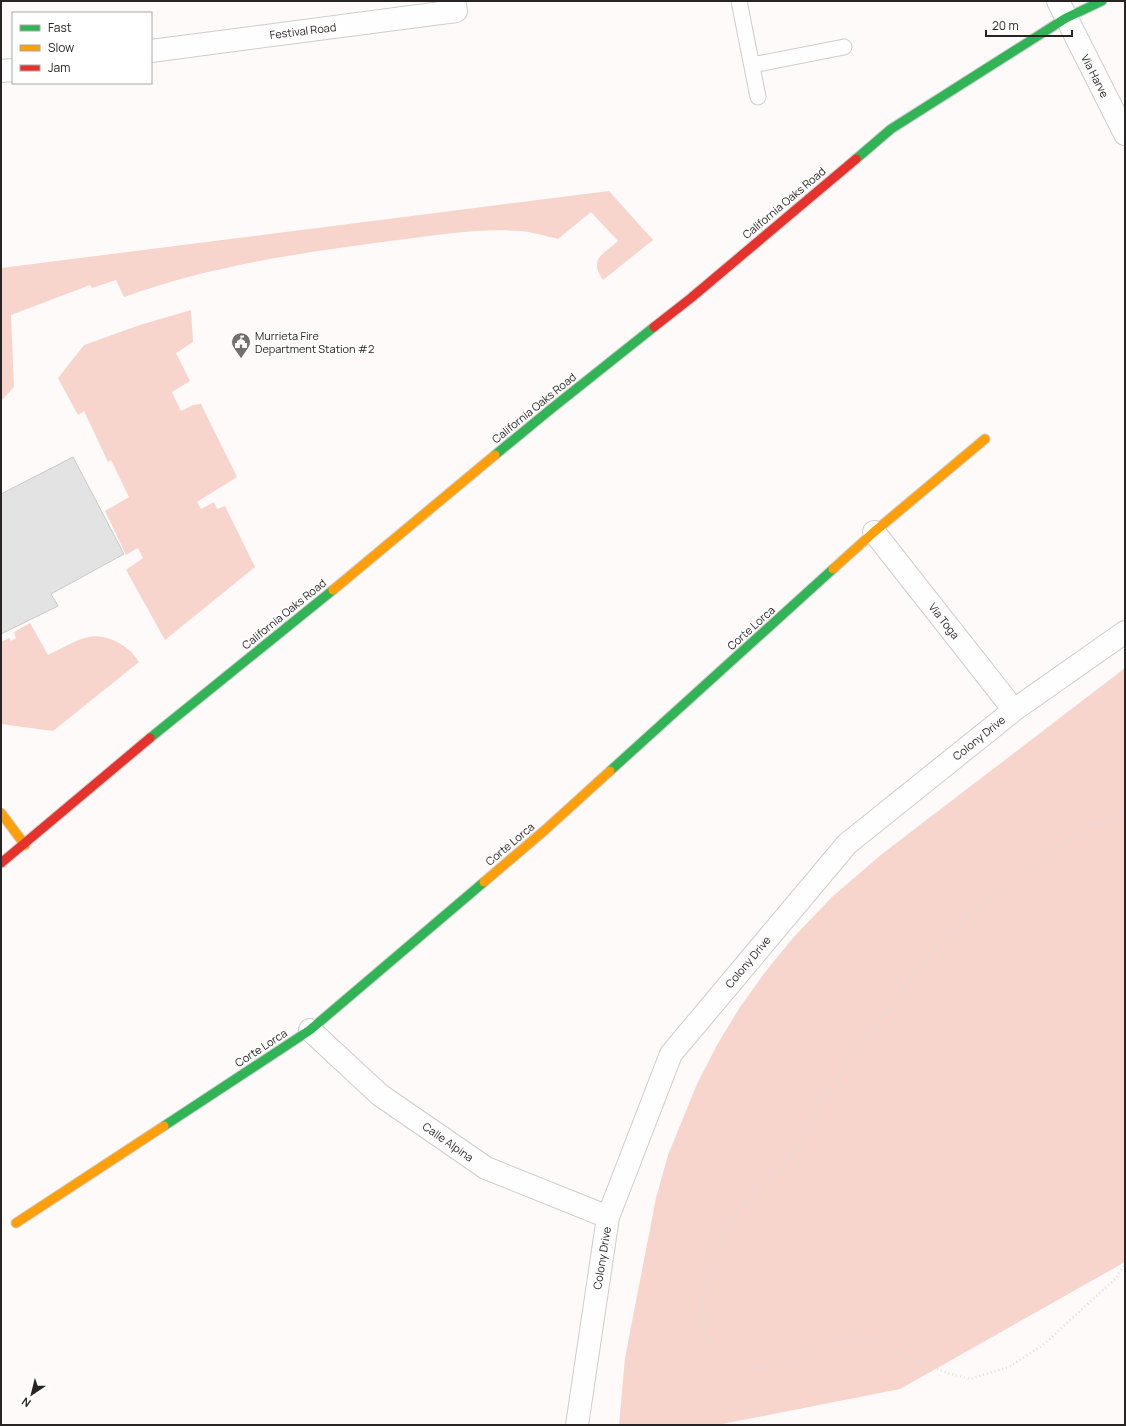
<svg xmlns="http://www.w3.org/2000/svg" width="1126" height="1426" viewBox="0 0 1126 1426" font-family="Manrope,sans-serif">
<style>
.green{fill:#f8d5cc}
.building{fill:#e3e3e4;stroke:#c9caca}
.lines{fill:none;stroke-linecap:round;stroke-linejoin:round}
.lane-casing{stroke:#cfcccb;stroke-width:17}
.street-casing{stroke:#cfcccb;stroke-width:24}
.fast-casing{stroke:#cfcccb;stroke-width:11}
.slow-casing{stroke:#cfcccb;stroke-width:11}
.jam-casing{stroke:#cfcccb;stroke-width:11}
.path{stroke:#dfdfdf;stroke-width:2.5;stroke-dasharray:1 3;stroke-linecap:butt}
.lane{stroke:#fffefe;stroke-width:15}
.street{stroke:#fffefe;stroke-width:22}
.fast{stroke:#30b455;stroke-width:9}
.slow{stroke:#ff9f0a;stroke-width:9}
.jam{stroke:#e5322d;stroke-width:9}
.labels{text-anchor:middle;stroke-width:3;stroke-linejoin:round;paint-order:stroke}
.street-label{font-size:11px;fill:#282423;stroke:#fff}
.poi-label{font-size:11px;fill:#282423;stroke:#fff;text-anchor:start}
</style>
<rect width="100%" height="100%" fill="#fdfaf9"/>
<path class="green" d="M609 191 653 240 603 280C588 258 604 254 618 241L591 212 558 239C545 236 533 232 520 231 476 228 433 236 390 241 300 253 209 266 124 297L116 280 92 288 90 285 11 315 14 387 1 401V268Z
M191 310 193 342 176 353 190 381 172 392 181 411 193 405 201 404 237 477 197 502 201 509 214 502 217 509 225 506 255 567 165 640 126 570 143 558 138 548 126 555 105 511 129 497 111 460 108 462 84 411 78 415 58 378 84 345 140 325Z
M30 623 48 655C59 650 77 639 88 637 102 634 119 641 129 650 133 653 136 658 139 662L53 731 1 724V642L9 638 11 641 16 638 14 632Z
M1125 668V1262L900 1389 717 1425H619L625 1358 656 1198 668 1155 697 1084 717 1045 740 1007 766 971 792 939 832 897 882 854Z"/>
<path class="building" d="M73 457 124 554 51 594 58 606 1 634V494Z"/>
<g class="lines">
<g class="lane-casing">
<path id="lane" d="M739 1 758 97
M752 65 844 47"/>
</g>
<g class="street-casing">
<path id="street" d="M1058 1 1125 134
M151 51 456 11 454 1
M1 71 13 70
M874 532 1014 710
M310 1030 380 1095 486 1168 608 1217
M577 1425 608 1217 671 1054 847 844 1014 710 1125 632"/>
</g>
<g class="fast-casing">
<path id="fast" d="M856 159 891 129 1066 18 1102 1
M495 455 551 409 654 327
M150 738 333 590
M610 771 833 569
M164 1126 310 1030 484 882"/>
</g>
<g class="slow-casing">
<path id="slow" d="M833 569 874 532 985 439
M333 590 495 455
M1 813 25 845
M484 882 545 830 610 771
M16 1223 164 1126"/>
</g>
<g class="jam-casing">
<path id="jam" d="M654 327 691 298 856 159
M1 863 150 738"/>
</g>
<path class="path" d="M1125 811 1083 831 1052 849 994 893 938 944 826 1091 798 1147 784 1166 741 1207 725 1231 714 1255 703 1302 704 1324 710 1340 724 1355 743 1365 763 1369 781 1366 832 1344 853 1338 872 1342 947 1373 970 1379 1009 1367 1043 1345 1115 1279 1125 1264"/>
<use href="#lane" class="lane"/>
<use href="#street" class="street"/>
<use href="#fast" class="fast"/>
<use href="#slow" class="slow"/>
<use href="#jam" class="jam"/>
</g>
<defs>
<g id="civic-pin" transform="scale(1)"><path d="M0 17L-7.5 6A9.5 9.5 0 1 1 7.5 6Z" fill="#736f6e" stroke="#fff"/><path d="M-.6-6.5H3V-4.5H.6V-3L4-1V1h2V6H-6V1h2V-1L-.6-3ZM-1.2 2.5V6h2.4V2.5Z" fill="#fff"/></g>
</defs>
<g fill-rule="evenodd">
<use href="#civic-pin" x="241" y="342"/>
</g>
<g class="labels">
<g class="street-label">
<text transform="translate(303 31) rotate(-7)" y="4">Festival Road</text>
<text transform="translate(1095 76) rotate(63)" y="4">Via Harve</text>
<text transform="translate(784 203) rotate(-40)" y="4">California Oaks Road</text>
<text transform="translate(534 408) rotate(-39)" y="4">California Oaks Road</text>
<text transform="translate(284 614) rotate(-39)" y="4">California Oaks Road</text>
<text transform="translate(944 621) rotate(52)" y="4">Via Toga</text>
<text transform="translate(751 628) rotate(-42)" y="4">Corte Lorca</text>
<text transform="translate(979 738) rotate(-39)" y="4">Colony Drive</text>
<text transform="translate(510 844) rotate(-40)" y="4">Corte Lorca</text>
<text transform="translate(748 962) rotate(-50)" y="4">Colony Drive</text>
<text transform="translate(261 1048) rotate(-33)" y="4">Corte Lorca</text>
<text transform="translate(448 1142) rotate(35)" y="4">Calle Alpina</text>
<text transform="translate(602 1258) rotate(-81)" y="4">Colony Drive</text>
</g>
<g class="poi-label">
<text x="255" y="340">Murrieta Fire<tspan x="255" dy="13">Department Station #2</tspan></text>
</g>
</g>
<rect width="1126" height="1426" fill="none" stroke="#282423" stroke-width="4"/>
<rect x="12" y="12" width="140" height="72" fill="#ffffff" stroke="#a9a7a7"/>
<rect x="20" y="25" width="20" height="6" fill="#30b455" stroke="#a9a7a7"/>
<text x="48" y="32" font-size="12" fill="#282423">Fast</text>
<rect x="20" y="45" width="20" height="6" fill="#ff9f0a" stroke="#a9a7a7"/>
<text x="48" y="52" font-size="12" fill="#282423">Slow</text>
<rect x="20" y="65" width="20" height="6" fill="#e5322d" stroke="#a9a7a7"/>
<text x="48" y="72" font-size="12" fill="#282423">Jam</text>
<g transform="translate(32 1394) rotate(215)" stroke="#ffffff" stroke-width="3" paint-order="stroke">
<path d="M0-3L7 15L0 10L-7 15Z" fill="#282423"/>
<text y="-6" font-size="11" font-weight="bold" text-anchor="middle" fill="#282423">N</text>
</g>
<path d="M986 30v6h86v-6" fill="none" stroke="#282423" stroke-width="2"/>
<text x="992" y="30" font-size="12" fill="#282423" stroke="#ffffff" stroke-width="3" paint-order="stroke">20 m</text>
</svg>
